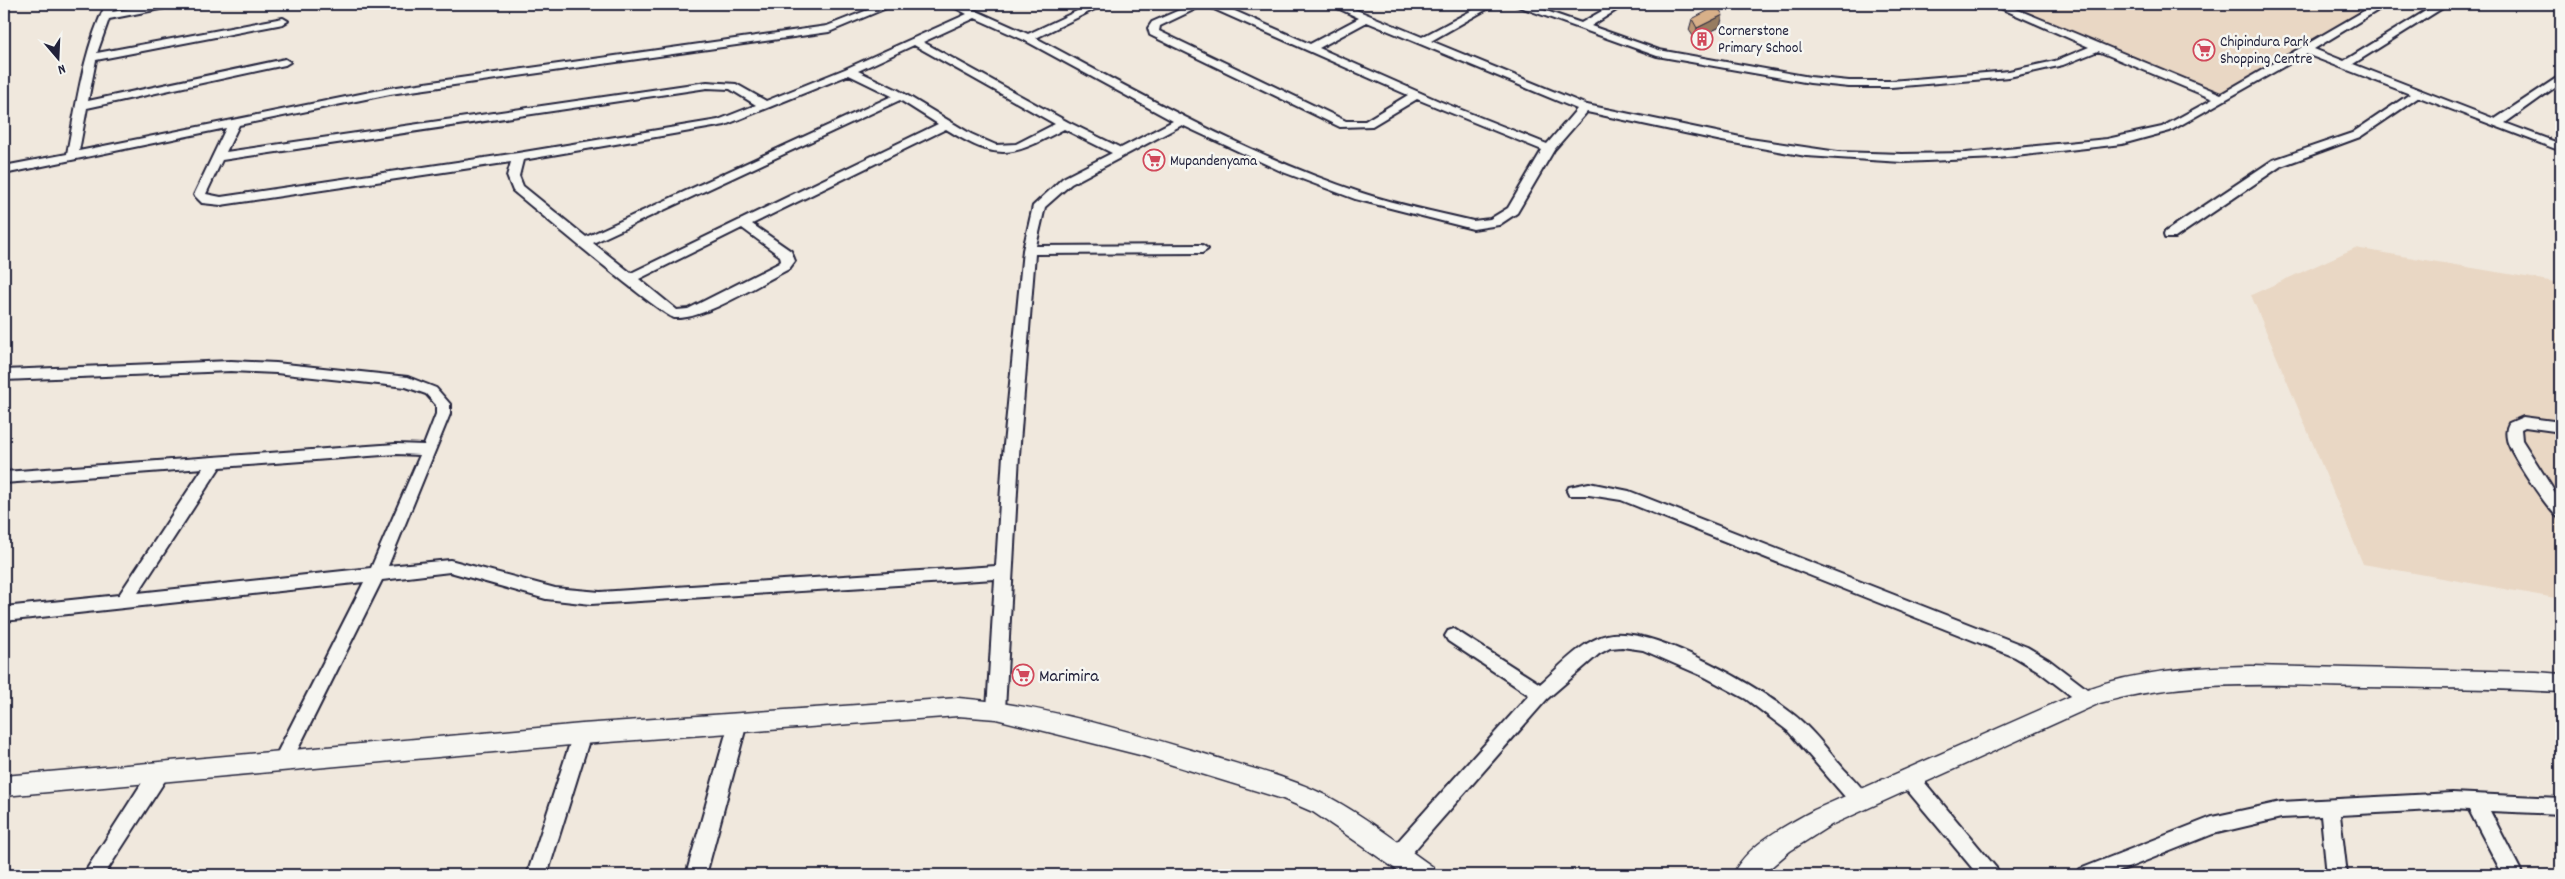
<svg xmlns="http://www.w3.org/2000/svg" width="2565" height="879" viewBox="0 0 2565 879" font-family="Dekko,sans-serif">
<style>
.built{fill:#e9d7c4}
.lines{fill:none;stroke-linecap:round;stroke-linejoin:round}
.minor-casing{stroke:#22223b;stroke-width:4}
.tertiary-casing{stroke:#22223b;stroke-width:3}
.minor{fill:#f6f6f2;fill-rule:evenodd}
.tertiary{fill:#f6f6f2;fill-rule:evenodd}
.wall{fill:#ba9776;stroke:#22223b}
.shaded-wall{fill:#977b60;stroke:#22223b}
.building{fill:#d8b089;stroke:#22223b}
.labels{text-anchor:middle;stroke-width:5;stroke-linejoin:round;paint-order:stroke}
.far-poi-label{font-size:15px;fill:#22223b;stroke:#f6f6f2;text-anchor:start}
.poi-label{font-size:18px;fill:#22223b;stroke:#f6f6f2;text-anchor:start}
</style>
<rect width="100%" height="100%" fill="#f0e8dd"/>
<filter id="ink" filterUnits="userSpaceOnUse"><feTurbulence type="fractalNoise" baseFrequency=".02" numOctaves="2"/><feDisplacementMap in="SourceGraphic" scale="10" xChannelSelector="R" yChannelSelector="G"/><feConvolveMatrix kernelMatrix="1 2 1 2 8 2 1 2 1" color-interpolation-filters="sRGB"/></filter>
<g filter="url(#ink)">
<path class="built" d="M2003 4H2365L2371 6 2219 95Z
M2355 248 2561 283V599L2363 564 2251 295Z"/>
<g class="lines">
<g class="minor-casing">
<path id="minor" d="M106 4H116L112 12 156 4H175L170 7 109 19 97 53 283 18 288 21 283 24 96 60 88 101 285 59 290 62 285 65 87 108 79 151 390 88 827 26 883 4H896L829 32 390 94 239 125 226 152 707 82 736 84 766 101 845 69 967 14 948 4H961L1028 34 1092 4H1105L1036 38C1142 95 1248 155 1362 193 1398 205 1436 212 1473 221L1490 219 1508 208 1542 150 1417 99 1372 126 1340 127 1150 35 1148 28 1152 22 1193 4H1219L1310 44 1359 18 1329 4H1342L1422 37 1484 4H1496L1431 41 1587 105 1750 139 1838 152 1902 154 1966 153 2107 139 2162 127 2213 99 2098 51 2063 65 2009 77 1891 87H1849L1810 83 1657 56 1512 4H1526L1581 23 1614 4H1626L1591 26 1659 50 1810 77 1849 81H1891L2009 71 2055 61 2089 47 1991 4H2004L2221 94 2376 4H2388L2314 49 2344 61 2437 4H2449L2353 64 2495 119 2561 75V83L2505 123 2561 144V151L2419 97 2360 137 2281 166 2175 238H2165L2164 235 2165 232 2273 160 2352 133 2410 94 2306 54 2170 131 2122 144 1998 158 1902 162 1806 156 1722 141 1587 112 1554 150 1517 213 1499 225 1473 229 1355 199 1283 172 1182 125 1071 184 1045 207 1036 246 1202 245 1208 249 1202 253 1035 254 1019 455 1005 710 1002 715 996 717 990 715 987 710 995 579 591 604 546 599 450 572 382 580 289 767 282 769 275 767 273 761 364 582 4 621V607L119 595 203 468 4 483V472L396 444 424 445 436 414V405L426 394 406 387 276 373 231 371 4 380V370L231 361 276 363 408 377 436 388 450 404V414L388 566 450 560 555 588 600 592 996 566 1003 455 1023 250 1033 206 1063 178 1112 153 1064 129C1011 157 999 162 946 129L752 224 791 251 795 261 789 269C761 283 704 320 675 318 664 318 533 207 513 191L507 176 511 162 221 205 202 203 194 195 226 128 4 174V166L67 154C77 102 83 51 106 4ZM1206 4 1207 6 1408 95 1365 121H1346L1159 31 1160 26ZM975 18 1024 40 1173 121 1121 148 1068 122 923 42ZM1367 22 1577 109 1547 144 1439 101 1319 48ZM914 45 1055 124 1016 144 996 145 971 134 898 90 858 71ZM849 75 892 96 586 237 523 186 519 176 523 160 725 125ZM707 88 730 89 756 105 718 120 518 153 221 197 206 194 222 160ZM900 100 938 124 631 273 593 243ZM742 228 780 256 781 261 779 263 688 309 677 310 639 279ZM396 454 420 455 371 568 138 593 220 467Z
M2523 417 2561 422V432L2525 427 2521 429 2522 440 2561 502V519C2551 516 2508 450 2507 439 2506 434 2506 428 2509 423Z
M1589 483 1629 491 2027 647 2049 660 2091 692 2094 697 2091 702 2085 704 2079 702 2037 670 2015 657 1621 500 1589 495H1569L1567 491 1569 487Z
M1454 629 1540 684C1559 668 1581 641 1607 635 1652 624 1766 690 1800 720 1816 734 1829 752 1843 768 1852 778 1864 788 1869 800L1867 806 1860 808 1853 806 1788 731 1746 699 1705 677 1643 650 1622 647 1610 648 1599 654 1547 699 1405 861 1398 864 1391 861 1388 855 1391 849 1529 695 1448 641 1445 636 1448 631Z
M738 715 744 718 747 723 706 875H686L729 723 732 718Z
M582 726 588 729 591 734 547 875H527L573 734 576 729Z
M159 765 166 767 168 773 166 779 104 875H83L152 767Z
M1909 770 1916 772 1997 869 2000 875H1978L1902 784 1900 778 1902 772Z
M2452 793 2561 798V814L2490 811 2523 875H2503L2469 810 2452 809 2340 815 2347 875H2327L2321 816 2281 818 2213 834 2110 875H2077L2080 869 2212 817 2281 802Z"/>
</g>
<g class="tertiary-casing">
<path id="tertiary" d="M2251 666 2537 672 2561 674V692C2495 688 2430 688 2364 687 2275 685 2187 679 2100 703L1831 825 1790 851 1762 875H1733C1746 845 1787 825 1814 810L2087 689C2140 670 2195 667 2251 666Z
M958 698C1040 704 1129 732 1208 755 1249 768 1291 777 1329 797 1366 817 1399 843 1433 867L1436 875H1404L1341 831 1313 812 1283 799 1140 755 996 719 958 716 582 744 4 796V776L582 724Z"/>
</g>
<use href="#minor" class="minor"/>
<use href="#tertiary" class="tertiary"/>
</g>
<path class="wall" d="M1692 19 1720 27 1695 39 1689 30Z"/>
<path class="shaded-wall" d="M1723 15 1720 27 1695 39 1697 28Z"/>
<path class="building" d="M1717 6 1723 15 1697 28 1692 19Z"/>
</g>
<defs>
<g id="building-ring" transform="scale(1.125)"><circle r="9.5" fill="#f6f6f2" stroke="#d1495b" stroke-width="1.5"/><path d="M-4-6H4V6H1V3H-1V6H-4ZM-2.5-4.3h1.7v1.8h-1.7ZM.8-4.3h1.7v1.8H.8ZM-2.5-1h1.7V.8h-1.7ZM.8-1h1.7V.8H.8Z" fill="#d1495b"/></g>
<g id="supermarket-ring" transform="scale(1.125)"><circle r="9.5" fill="#f6f6f2" stroke="#d1495b" stroke-width="1.5"/><path d="M-6-5.5h2.5l.6 2H6L4.5 2H-2.5L-4.4-4H-6ZM-1.5 3.2a1.3 1.3 0 1 0 .1 0ZM3 3.2a1.3 1.3 0 1 0 .1 0Z" fill="#d1495b"/></g>
</defs>
<g fill-rule="evenodd">
<use href="#building-ring" x="1702" y="39"/>
<use href="#supermarket-ring" x="2204" y="50"/>
<use href="#supermarket-ring" x="1154" y="160"/>
<use href="#supermarket-ring" x="1023" y="675"/>
</g>
<g class="labels">
<g class="far-poi-label">
<text x="1718" y="35">Cornerstone<tspan x="1718" dy="17">Primary School</tspan></text>
<text x="2220" y="46">Chipindura Park<tspan x="2220" dy="17">Shopping Centre</tspan></text>
<text x="1170" y="165">Mupandenyama</text>
</g>
<g class="poi-label">
<text x="1039" y="681">Marimira</text>
</g>
</g>
<rect width="2565" height="879" fill="none" stroke="#f6f6f2" stroke-width="20"/>
<rect x="10" y="10" width="2545" height="859" fill="none" stroke="#22223b" stroke-width="2" filter="url(#ink)"/>
<g transform="translate(58 58) rotate(161)" stroke="#f6f6f2" stroke-width="4" paint-order="stroke">
<path d="M0-4L9 19L0 12L-9 19Z" fill="#22223b"/>
<text y="-8" font-size="14" font-weight="bold" text-anchor="middle" fill="#22223b">N</text>
</g>
</svg>
